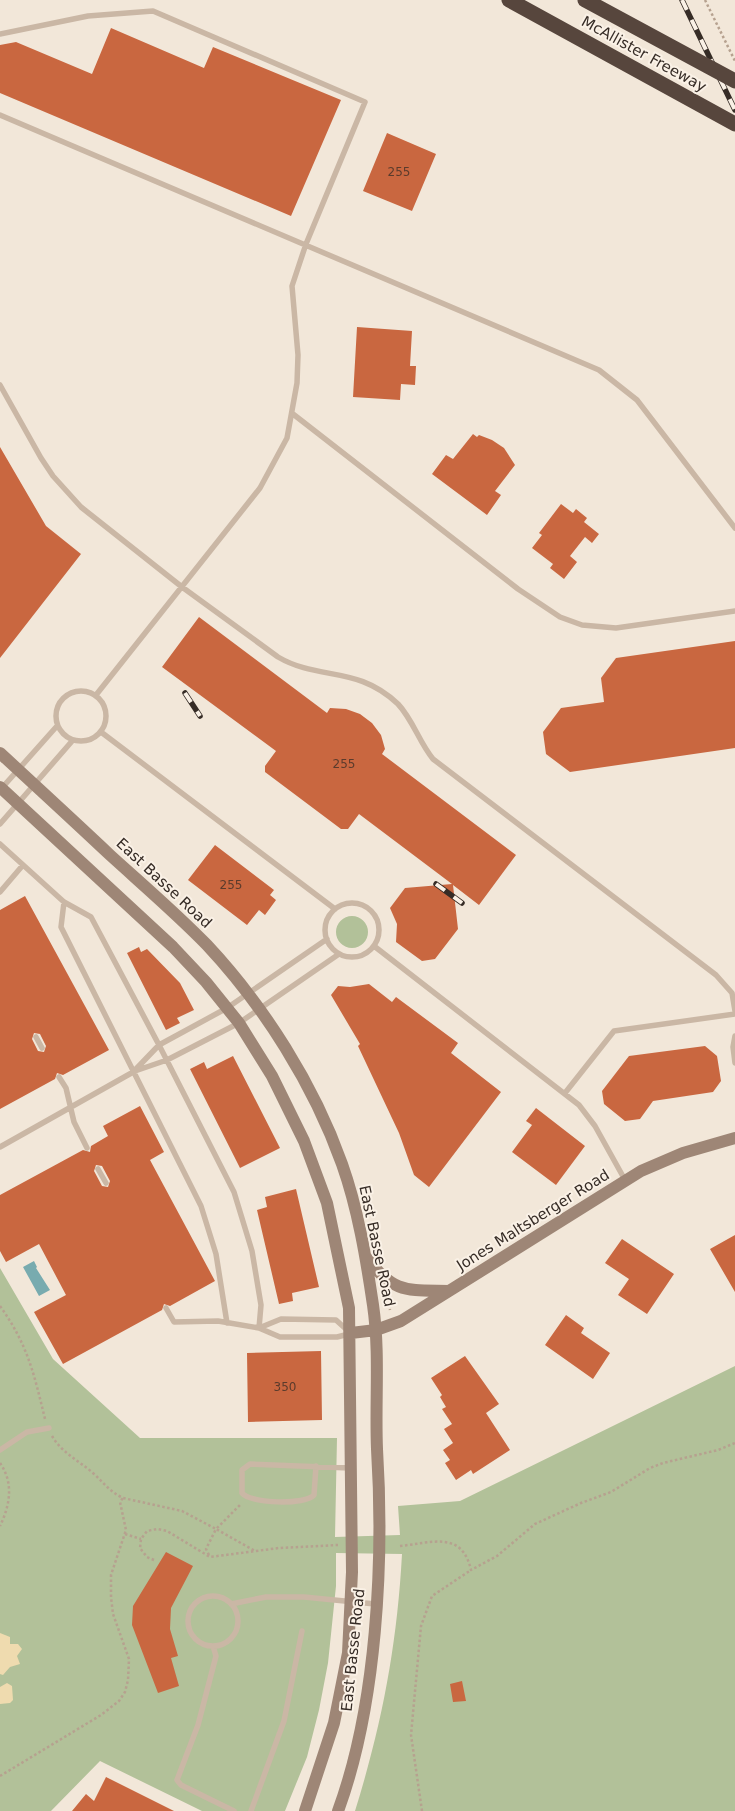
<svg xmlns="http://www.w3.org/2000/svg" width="735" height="1811" viewBox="0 0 735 1811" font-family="'DejaVu Sans',sans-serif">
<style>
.green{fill:#b2c199}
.sand{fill:#efdbaf}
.water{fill:#78abaf}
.building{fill:#c96740;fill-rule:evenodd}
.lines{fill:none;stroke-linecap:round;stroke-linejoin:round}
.path{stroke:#b6a18f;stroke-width:2.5;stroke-dasharray:2.5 2.5;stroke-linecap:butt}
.lane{stroke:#cab7a5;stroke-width:5.5}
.secondary{stroke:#9e8676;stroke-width:12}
.highway{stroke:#57463d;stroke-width:15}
.rail-casing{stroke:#362c26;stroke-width:5.5}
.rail{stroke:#faf1e6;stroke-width:4;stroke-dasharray:11;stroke-linecap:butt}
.highway-bridge{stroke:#57463d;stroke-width:15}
.labels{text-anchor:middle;stroke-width:4;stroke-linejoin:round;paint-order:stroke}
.number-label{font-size:12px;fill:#5b3b2c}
.street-label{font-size:15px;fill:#362c26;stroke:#faf1e6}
</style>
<rect width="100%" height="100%" fill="#f2e7d9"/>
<path class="green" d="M336 932a16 16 0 1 1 32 0a16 16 0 1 1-32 0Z
M0 1268 53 1359 140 1438H337L335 1537 400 1535 398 1506 460 1501 735 1366V1811H355C382 1724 397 1646 402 1554L336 1553V1586L328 1663 319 1710 307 1757 285 1811H202L100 1761 51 1811H0Z"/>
<path class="sand" d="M0 1633 10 1637V1644H18L22 1649 17 1656 20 1664 10 1667 3 1675 0 1674Z
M7 1683 12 1686 13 1700 10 1703 0 1704V1687Z"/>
<path class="water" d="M34 1261 37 1267 36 1268 50 1290 39 1296 23 1267Z"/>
<path class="building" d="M111 28 204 68 213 47 341 100 291 216 0 93V45L16 42 92 74Z
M387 133 436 154 412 211 363 191Z
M357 327 412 331 410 366H416L415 385 401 384 400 400 353 397Z
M473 434 477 437 479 435 492 440 504 448 515 465 495 491 501 495 487 515 432 474 446 455 453 459Z
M0 447 46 526 81 554 0 658Z
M561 504 573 513 576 509 587 518 584 522 599 534 592 543 585 537 570 556 577 562 564 579 550 568 553 564 532 548 542 535 539 533Z
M199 617 327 713 330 708 346 709 360 714 372 723 381 735 385 749 382 754 516 855 479 905 453 885 458 929 435 959 422 961 396 942 397 924 390 908 405 888 452 884 359 814 348 829H341L265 772V766L276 751 162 667Z
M735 641V748L570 772 546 754 543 732 561 708 604 702 601 678 616 658Z
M215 845 274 890 270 895 276 900 265 915 259 910 247 925 188 880Z
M25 896 109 1050 63 1075 57 1073 55 1079 0 1109V910ZM34 1033 40 1034 46 1046 44 1052 38 1051 32 1039Z
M139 947 141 952 147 949 180 983 194 1010 177 1018 180 1023 166 1030 127 953Z
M369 984 392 1002 396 997 458 1043 451 1053 501 1092 429 1187 414 1175 399 1133 358 1046 360 1044 331 995 338 986 350 987Z
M705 1046 717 1056 721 1081 713 1092 653 1101 640 1119 625 1121 604 1104 602 1091 629 1056Z
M233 1056 280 1148 240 1168 190 1069 204 1062 207 1069Z
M140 1106 164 1152 150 1160 215 1281 170 1306 164 1304 162 1310 63 1364 34 1312 66 1295 39 1244 6 1262 0 1251V1195L83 1150 90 1152 91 1146 108 1136 103 1126ZM96 1165 102 1166 110 1181 108 1187 102 1186 94 1171Z
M536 1108 585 1146 556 1185 512 1152 532 1125 526 1121Z
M296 1189 319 1287 292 1293 293 1301 279 1304 257 1210 267 1207 265 1197Z
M735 1235V1292L710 1249Z
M622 1239 674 1274 647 1314 618 1295 629 1279 605 1263Z
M566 1315 584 1328 581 1333 610 1353 593 1379 545 1345Z
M321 1351 322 1420 248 1422 247 1353Z
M465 1356 499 1404 486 1413 510 1450 473 1474 471 1470 456 1480 445 1463 450 1460 443 1450 453 1443 444 1429 452 1424 442 1409 446 1407 440 1397 442 1395 431 1378Z
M166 1552 193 1566 171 1608 170 1629 178 1656 171 1658 179 1686 158 1693 132 1625 133 1606Z
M462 1681 466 1701 453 1702 450 1684Z
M106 1777 174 1811H72L86 1794 94 1801Z"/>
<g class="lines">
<path class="path" d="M705 0 735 61
M389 1304 390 1310
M0 1306C28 1345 34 1374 45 1419
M52 1436C62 1453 78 1460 93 1473 103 1482 110 1492 123 1498L182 1511 216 1529 241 1504
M0 1463C14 1483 10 1505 0 1526
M125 1534 141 1539
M400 1546C431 1543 462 1530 471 1570L497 1556 535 1524 581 1503 611 1492 650 1468 663 1463 718 1450 735 1443
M209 1555 206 1549 216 1529 255 1551
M154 1560 147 1557 140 1548 141 1539 147 1531 157 1529 167 1531 210 1557 279 1548 338 1545
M0 1776 101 1715 119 1701 125 1692 128 1680 129 1659 113 1614 111 1597V1575L126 1530 120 1502 123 1498
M422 1811 411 1735 421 1626 432 1596 471 1570"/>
<path class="lane" d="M0 34 88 16 153 11 365 102 306 244 292 286 298 355 297 383 287 438 260 488 96 695
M0 115 599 370 637 400 735 528
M0 385 41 458 53 476 81 507 182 587 278 657C319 681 357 665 398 704 413 720 419 742 433 759L716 975 732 993 735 1011
M293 414 518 589 560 617 582 625 616 628 735 611
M56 716a25 25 0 1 1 50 0a25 25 0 1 1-50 0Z
M101 732 335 909
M1 789 57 726
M0 824 73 740
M0 844 64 902 91 917 159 1045 234 1192 252 1251 261 1305 259 1328
M0 892 23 865
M64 902 61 927 201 1206 216 1254 227 1323
M325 930a27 27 0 1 1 54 0a27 27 0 1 1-54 0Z
M374 946 579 1105 595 1126 625 1180
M735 1036 733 1047 735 1063
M36 1037 42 1048
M136 1069 159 1045 227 1008 327 939
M59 1077 66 1088 74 1122 87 1148
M565 1093 614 1031 735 1014
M0 1147 135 1071 167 1060 239 1023 339 954
M98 1169 106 1183
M166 1308 174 1322 218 1321 259 1328 280 1337H337L349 1334
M259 1328 281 1319 336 1320 347 1330
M0 1450 27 1432 49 1428
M316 1466 314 1495C306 1505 251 1504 242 1493V1470L250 1464 350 1468
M188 1621a25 25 0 1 1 50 0a25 25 0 1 1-50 0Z
M231 1604 266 1597H304L375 1604
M213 1646 216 1656 198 1725 177 1780 181 1785 234 1811
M251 1811 284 1721 302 1631"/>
<path class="secondary" d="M0 753C37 787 74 821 110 855 143 885 177 914 207 945 264 1006 314 1085 342 1164 358 1209 366 1258 373 1305 380 1353 375 1401 377 1449 384 1561 377 1705 338 1811
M0 787 173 947 206 982 239 1023 272 1076 304 1141 327 1203 349 1308 352 1572 348 1653 334 1723 305 1811
M367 1258C394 1294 407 1290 449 1291
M351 1333 376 1330 401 1321 641 1171 683 1153 735 1138"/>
<path class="highway" d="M509 0 735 124"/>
<g class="rail-casing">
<path id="rail" d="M682 0 735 110
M185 693 200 716
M436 884 462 903"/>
</g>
<use href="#rail" class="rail"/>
<path class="highway-bridge" d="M585 0 735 81"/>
</g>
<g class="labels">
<g class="number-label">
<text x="399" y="176">255</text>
<text x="344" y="768">255</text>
<text x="231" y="889">255</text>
<text x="285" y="1391">350</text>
</g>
<g class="street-label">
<text transform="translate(644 54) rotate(29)" y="5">McAllister Freeway</text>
<text transform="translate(164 883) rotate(43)" y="5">East Basse Road</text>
<text transform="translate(533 1220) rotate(-32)" y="5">Jones Maltsberger Road</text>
<text transform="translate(377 1246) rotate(78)" y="5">East Basse Road</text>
<text transform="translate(353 1650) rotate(-84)" y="5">East Basse Road</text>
</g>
</g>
</svg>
